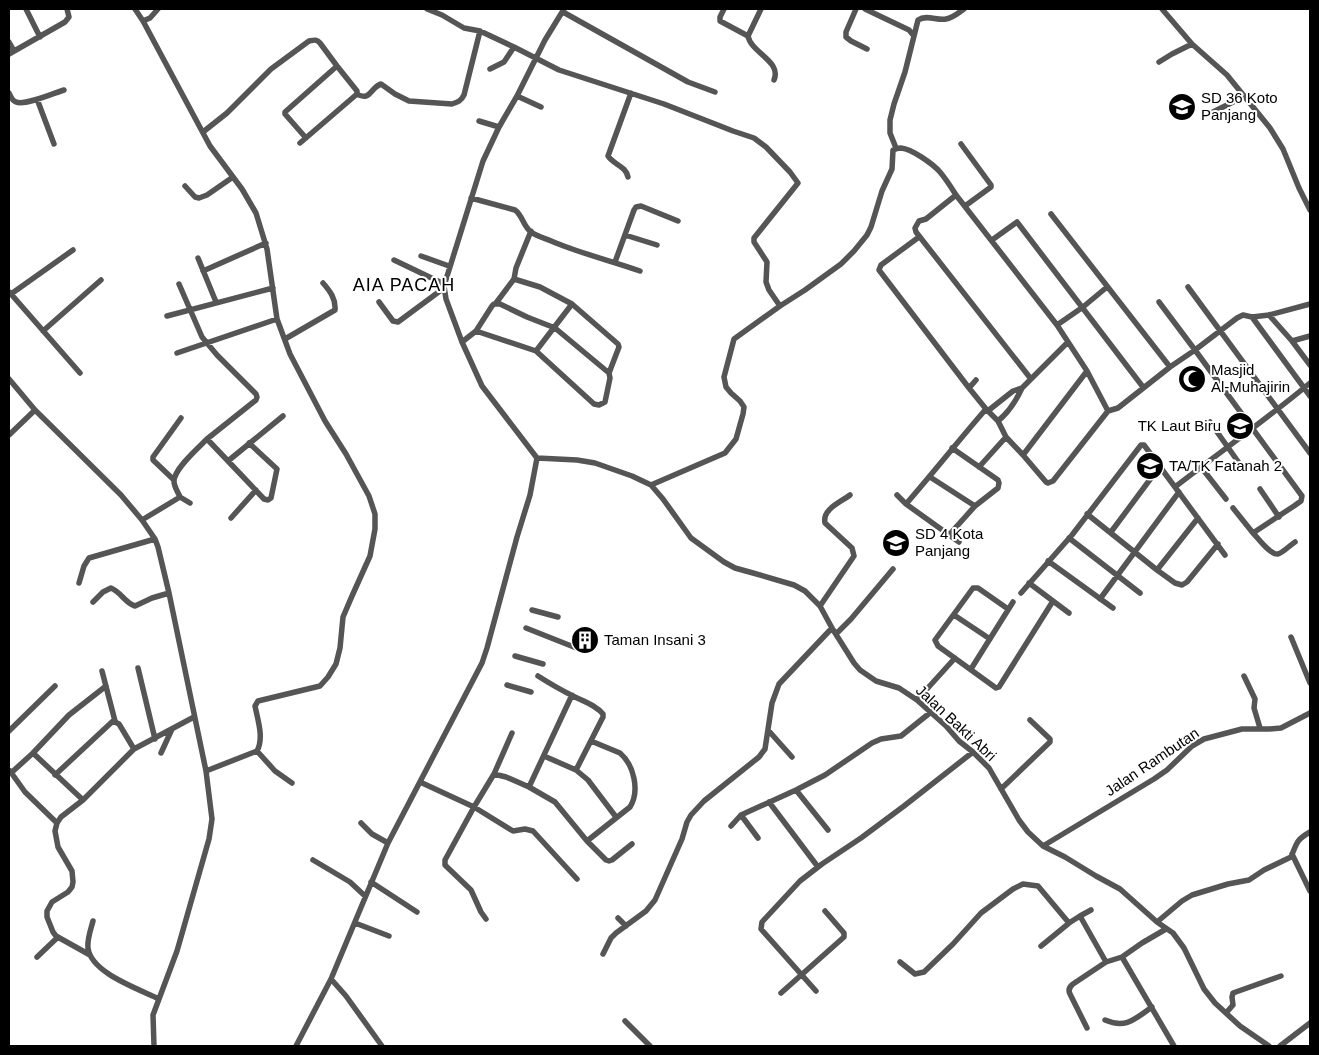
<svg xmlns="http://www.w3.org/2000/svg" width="1319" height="1055" viewBox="0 0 1319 1055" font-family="Helvetica,sans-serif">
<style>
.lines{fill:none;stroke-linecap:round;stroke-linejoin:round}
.minor{stroke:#555;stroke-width:5.5}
.labels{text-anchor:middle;stroke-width:4;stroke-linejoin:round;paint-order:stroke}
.poi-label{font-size:15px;fill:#000;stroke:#fff;text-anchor:start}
.street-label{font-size:15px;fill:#000;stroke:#fff}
.quarter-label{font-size:18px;letter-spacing:1px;fill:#000;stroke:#fff}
</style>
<rect width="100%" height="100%" fill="#fff"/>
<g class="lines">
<path class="minor" d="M26 9 40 37
M135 9 143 21 150 18 158 9
M427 9 442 15 464 28 480 31 514 47 559 70 664 104 733 131 754 138 766 147 790 172 798 183 754 238V242L767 262 766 282 769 290 780 306
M724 9 720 17V21L748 36
M761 9 748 36C751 53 782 61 774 80
M856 9 846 32V37L851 41 867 49
M865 9 909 30 914 36
M1162 9 1192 44 1227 75 1270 128 1283 149 1299 188 1310 210
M563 12 688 82 715 92
M143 21 210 146 242 189 256 213 267 249 277 319 290 354 325 421 346 454 369 496 375 514V529L370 556 352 596 343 617 340 648 336 664 328 677 320 686 258 701 255 706C258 721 264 738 257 751L206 771
M9 42 14 51
M9 54 65 22 69 17 67 9
M1159 62 1172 54 1192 44
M490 69 504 62 514 47
M9 93C11 97 12 101 16 102 25 106 54 93 64 90
M357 94C370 102 371 87 381 84L395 94 409 101 452 104C458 102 461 101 464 95L480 31
M517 96 541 107
M37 99 54 144
M1213 112 1245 96
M479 121 499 127
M203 132 227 113 271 69 309 41C314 40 317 39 320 43L337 66 357 91V94L300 143
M306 138 285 114V112L337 66
M961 144 991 185V187L965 206
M896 148 890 133V120L894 104 905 72 918 20C927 14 937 21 946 19 953 18 958 13 964 9
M628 177C626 166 614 165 608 156L631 93
M185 186 195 197 199 198 207 195 233 177
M956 195 926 219 919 221 915 228 916 232 1031 379
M471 198 515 210C523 216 523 226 531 232 538 237 548 239 556 243 583 254 612 261 640 271
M1051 214 1170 367
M625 235 657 245
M919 237 881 265 879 270 969 388
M992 240 1017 222 1143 387
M421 256 449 266
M198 258 216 302
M394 260 444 284
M615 262 634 210 636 207 641 206 678 221
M203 271 266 243
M514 279 540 287 572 304 618 344 619 347 609 373 610 378 605 402 599 405 594 404 536 351
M179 284 202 337 217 355 256 394 257 397 256 400 207 439 228 461 283 416
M1188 287 1310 453
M9 292 11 294 73 250
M11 294 80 373
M379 302 393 321 398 322 444 288
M1159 302 1195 350 1237 318 1243 315 1252 317 1269 315 1310 304
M496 303 514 279 516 268 531 231
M1269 315 1292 341 1310 365
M167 316 273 288
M1252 317 1310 396
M1057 325 1083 307 1107 287
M43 331 101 280
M476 331 536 351 572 304
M285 339 335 310C336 299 330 291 323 283
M1292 341 1310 336
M462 342 476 331 492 306 494 304H500L527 317 555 328 609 373
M177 353 277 319
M9 379 35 410 121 495 142 520 155 539 158 547 169 593 206 771 212 819 209 839 177 951 153 1015 154 1046
M976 380 969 388 986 409
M989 410 1013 391 1022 388 1068 342
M998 421C1009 412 1016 401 1022 388
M1210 422 1244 470
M9 435 35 410
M952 448 998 480 999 483 998 488 975 506
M1023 455 1087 371
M537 458 577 460 595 463 632 476 651 485 663 499 691 538 724 562 735 568 753 573 794 585 805 591 820 606 832 628 854 663 860 670 876 681 899 688 917 700 946 726 959 741 973 752 989 768 1019 820 1028 832 1043 846 1065 857 1096 876 1120 889 1157 922 1173 933 1184 948 1204 989 1215 1003 1240 1026 1269 1046
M228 461 264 499 268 500 271 498 277 469 249 443
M979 467 1006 437
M1201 467 1226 499
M930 477 975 506 949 535
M174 480 153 460V457L181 418
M651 485 725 453 736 439 743 414 744 407 740 401 731 393 726 387 724 377 734 339 780 306 805 290 841 264 854 251 867 235 871 227 882 191 892 169 893 150C896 149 897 148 901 148 912 149 933 164 940 172 946 179 951 187 956 195L1057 325 1087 371 1108 411
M1175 487C1220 452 1267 419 1310 383
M1260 489 1279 517
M897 495 906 504 959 542
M180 497 190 503
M906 504C933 473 959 440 986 409L998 421 1006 437 1023 455 1046 482 1048 483 1053 481 1108 411 1118 408 1170 367 1195 350 1302 496 1301 501 1294 506 1253 533 1233 508
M1087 514 1157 570 1175 583 1182 585 1187 582 1218 544
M231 518 256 490
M142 520 180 497C178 492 174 487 174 481 174 469 198 448 207 439
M1111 532 1160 466
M1253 533C1258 538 1270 555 1278 554 1284 552 1290 545 1295 542
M1069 538 1140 593
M1048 561 1113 608
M1157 570 1198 518
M79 583 84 566 89 558 155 539
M1029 583 1069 613
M1021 593 1072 535 1141 445H1144L1225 555
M1100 599 1179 492
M93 602 103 592 111 588C121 592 125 603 135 606L152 598 169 593
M820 606 854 556 852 548 825 523C822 509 841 502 850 495
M1008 609 978 588H973L935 640 938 646 996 688 999 687 1053 601
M532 610 558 617
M954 615 990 639
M526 628 584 651
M837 633 851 619 893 569
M1291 637 1310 683
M515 656 543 664
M138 668 155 739
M971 669 1013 602
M102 671 115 721
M538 676C549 683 561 690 573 696 583 701 596 705 603 714V717L576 770
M1244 676 1255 699 1254 708 1260 728
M507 685 531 692
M917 700 955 658
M768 730 792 757
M9 731 55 686
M257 751 275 771 292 783
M33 753 83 800
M161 753 172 729
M544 756 576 770 588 780 616 817
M10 771 25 792 57 823
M11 773 33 753 69 715 106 686
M494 774 512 733
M55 775 113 721 119 724 134 749
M420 782 474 807 513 831 525 829 533 831 577 879
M529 787 555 802 587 841 606 860 609 861 612 860 632 844
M1001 789 1050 742V739L1030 720
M796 790 828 830
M769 802 818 867
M741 815 758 838
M361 823 372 834 388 843
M731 826 741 815 796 790 825 775 872 743 881 739 901 736 931 712
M587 841 630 807C640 791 634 765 620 753L591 741
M1043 846 1154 779 1167 770 1192 746 1204 739 1242 729H1269L1281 728 1310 713
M1292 854 1310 891
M313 860 350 882 365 896
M371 882 417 912
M1091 910 1080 916 1106 962
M618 918 626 926
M486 919 481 912 471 890 447 867 445 865V860L474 807 494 774 506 777 529 787 572 695
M93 921C91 929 87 939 88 948 91 973 139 989 159 999
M1157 922 1182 901 1192 895 1228 884 1249 880 1264 870 1291 857C1297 843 1296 840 1310 832
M355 923 389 936
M1041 946 1069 923 1080 916
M603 954 611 938 616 933 646 911 655 900 682 839 687 822 691 815 704 801 759 757 765 749 772 703 779 684 832 628
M90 955 56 936 53 932 47 917V911L52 902 68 892 72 887 73 882 72 871 58 847 55 831 57 823 61 817 83 800 134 749 194 717
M37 957 58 937
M1122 957 1174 1046
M900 962 915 974 924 972 953 944 981 913 1013 889 1023 884 1038 886 1069 923
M331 979 346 996 382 1046
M816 991 761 929 762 922 800 881 822 864 861 838 904 806 973 752
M781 993 844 937V933L825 911
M1226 1013 1233 1005 1232 997 1233 993 1281 976
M1105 1020C1126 1029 1135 1019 1152 1007
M625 1021 650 1046
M1087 1028 1070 994C1068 990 1069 987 1073 984L1106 962 1122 957 1142 943 1166 929
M296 1046 331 979 388 843 482 663 487 648 517 537 530 495 537 458 482 386 462 342 446 299 444 286 483 161 499 127 517 96 545 40 564 9
M1280 1046 1310 1023"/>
</g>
<defs>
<g id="school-disc" transform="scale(1.4375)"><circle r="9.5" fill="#000" stroke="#fff"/><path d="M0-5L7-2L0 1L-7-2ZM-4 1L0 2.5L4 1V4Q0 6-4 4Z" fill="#fff"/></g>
<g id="mosque-disc" transform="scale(1.4375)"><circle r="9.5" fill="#000" stroke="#fff"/><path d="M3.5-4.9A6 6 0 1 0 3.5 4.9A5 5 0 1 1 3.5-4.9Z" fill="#fff"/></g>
<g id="building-disc" transform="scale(1.4375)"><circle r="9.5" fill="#000" stroke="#fff"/><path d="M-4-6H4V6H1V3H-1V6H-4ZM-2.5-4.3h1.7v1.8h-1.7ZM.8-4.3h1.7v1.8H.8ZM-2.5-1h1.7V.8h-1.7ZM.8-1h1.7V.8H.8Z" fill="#fff"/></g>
</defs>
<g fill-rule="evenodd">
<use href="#school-disc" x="1182" y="107"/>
<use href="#mosque-disc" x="1192" y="379"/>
<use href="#school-disc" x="1240" y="426"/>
<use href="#school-disc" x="1150" y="466"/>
<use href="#school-disc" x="896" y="543"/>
<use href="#building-disc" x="585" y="640"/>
</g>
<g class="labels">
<g class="poi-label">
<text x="1201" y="103">SD 36 Koto<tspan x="1201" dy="17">Panjang</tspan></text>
<text x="1211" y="375">Masjid<tspan x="1211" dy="17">Al-Muhajirin</tspan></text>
<text x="1221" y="431" text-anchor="end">TK Laut Biru</text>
<text x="1169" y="471">TA/TK Fatanah 2</text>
<text x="915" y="539">SD 4 Kota<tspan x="915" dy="17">Panjang</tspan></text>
<text x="604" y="645">Taman Insani 3</text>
</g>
<g class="street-label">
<text transform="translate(956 723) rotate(43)" y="5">Jalan Bakti Abri</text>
<text transform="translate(1152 762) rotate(-34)" y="5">Jalan Rambutan</text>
</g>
<g class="quarter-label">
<text x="404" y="291">AIA PACAH</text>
</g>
</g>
<rect width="1319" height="1055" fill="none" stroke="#000000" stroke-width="20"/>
</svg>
